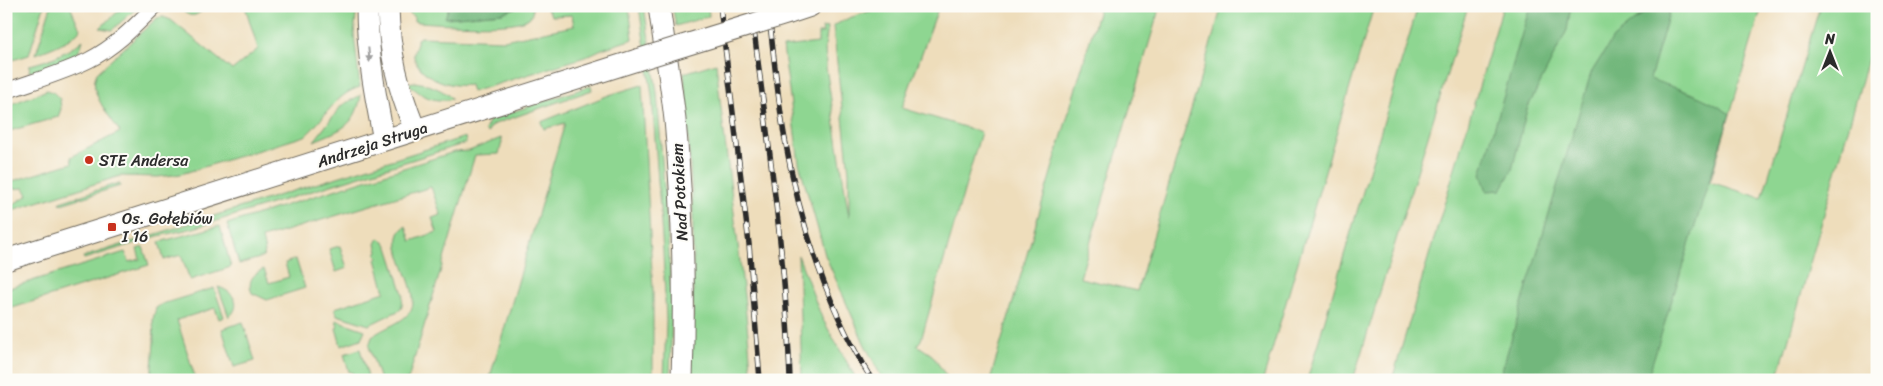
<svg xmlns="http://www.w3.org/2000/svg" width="1883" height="386" viewBox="0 0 1883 386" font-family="Sriracha,sans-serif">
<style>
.green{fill:#8ed691;stroke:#5c805e}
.forest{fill:#72b77b;stroke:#4e7153}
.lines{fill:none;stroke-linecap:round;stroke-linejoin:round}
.street-casing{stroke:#6f695d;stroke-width:17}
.secondary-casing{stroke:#6f695d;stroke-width:23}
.street{stroke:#fff;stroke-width:15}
.secondary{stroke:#fff;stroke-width:21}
.rail-casing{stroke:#2b2b2b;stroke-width:5.5}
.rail{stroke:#fdfcf7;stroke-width:4;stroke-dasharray:11;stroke-linecap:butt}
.secondary-bridge-casing{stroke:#6f695d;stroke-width:23;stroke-linecap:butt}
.secondary-bridge{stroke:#fff;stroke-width:21}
.oneway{fill:#a0a0a0}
.poi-dot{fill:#c8321e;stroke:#fdfcf7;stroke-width:2}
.labels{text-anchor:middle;stroke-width:4;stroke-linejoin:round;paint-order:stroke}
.street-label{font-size:16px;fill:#2b2b2b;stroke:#fdfcf7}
.poi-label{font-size:16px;fill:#2b2b2b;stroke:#fdfcf7;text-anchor:start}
</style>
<rect width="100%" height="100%" fill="#fdfcf7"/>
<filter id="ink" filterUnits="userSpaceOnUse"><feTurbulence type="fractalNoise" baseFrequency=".02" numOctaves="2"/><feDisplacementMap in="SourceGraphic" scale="10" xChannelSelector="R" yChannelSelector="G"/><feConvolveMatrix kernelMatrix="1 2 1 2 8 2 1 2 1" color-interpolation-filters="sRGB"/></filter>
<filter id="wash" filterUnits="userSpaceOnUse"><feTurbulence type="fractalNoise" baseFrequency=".0096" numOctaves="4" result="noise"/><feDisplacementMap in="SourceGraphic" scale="20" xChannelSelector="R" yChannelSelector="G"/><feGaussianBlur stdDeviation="1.12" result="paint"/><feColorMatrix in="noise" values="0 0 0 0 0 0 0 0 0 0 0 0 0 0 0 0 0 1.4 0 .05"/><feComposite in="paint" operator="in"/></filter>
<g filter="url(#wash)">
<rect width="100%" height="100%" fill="#edb"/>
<path class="green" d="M6 6H44L29 55 6 62Z
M51 6H70L80 29C74 40 49 49 36 54Z
M124 6H139L112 30 100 28Z
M179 6H206C197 18 188 19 179 6Z
M245 6H357L354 34 360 87C334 95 325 119 305 136L181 174 158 177 120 176 6 212V209L28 195 24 188 6 189V183L72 163 71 157 120 132C110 116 87 92 97 73L157 18 163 17 171 20 232 70 258 49Z
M409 6H449L446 18 502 13 520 6H533C532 10 533 14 530 17 518 30 438 23 418 22L414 21V17L409 13Z
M545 6H629L633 39 602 49 585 57 472 92 470 85C452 88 420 78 414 57 413 50 418 45 417 39L421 37 504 40 574 26 572 15 552 16Z
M639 6H644L657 93 669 253 672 312 670 380H664L666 321 663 252 652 96Z
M672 6H708L709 16 676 26Z
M886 6H939L902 108 981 132 921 340 917 345 932 355 949 380H883L864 343 825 255 821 240 799 163 783 47 818 43V33H823L822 28 828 27 825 47 826 67 849 217V172L833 26 849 18Z
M1100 6H1160L1080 278 1137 291 1222 6H1374L1263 380H990Z
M1418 6H1468L1353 380H1307Z
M1503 6H1762L1710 182 1762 198 1820 6H1877V27L1777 380H1392Z
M83 40C76 68 53 68 29 72L30 65C50 60 67 53 83 40Z
M716 63C727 169 744 274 752 380H690L693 317V212L684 73Z
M414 82C426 83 445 90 452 99 433 103 421 96 408 83Z
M642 85 653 291V380H489L565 123 544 129 541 122 609 95Z
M591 86 592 90 492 125 487 133 485 130 490 120 497 117Z
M47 90 53 92 60 99 61 109 58 117 6 132V117L12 104Z
M361 95C355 127 342 129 314 141L342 105Z
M465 137 466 143 194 228 158 236 84 259 83 257Z
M501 138 502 142 499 154 475 155 408 380H380L370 350 369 346 372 337C383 327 403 324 411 310 423 287 380 242 406 226L411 241 437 232 432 218 441 215 431 187 262 238 265 252 263 257 239 264 227 224 454 152 469 151Z
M119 183 120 186 61 204 60 202Z
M220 226 231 267 190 280 181 255 164 260 159 242Z
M379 238 385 242 388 247 403 294 402 305 400 310 369 325 337 315 335 308 385 292 376 259 378 258 376 253 378 252 376 244Z
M340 246 347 268 336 272 329 249Z
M143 247 149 265 6 310V289L125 252 129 262 140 259 137 249Z
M798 255 822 318 857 380H802Z
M296 259 305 288 267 300 252 293C247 281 253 274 264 269L269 283 289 277 285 263Z
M218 287C233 291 243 305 229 317Z
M214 288 224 317 219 319 215 308 177 320 196 380H151L154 342 153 319 156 308 162 304Z
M336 320 365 330 361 339 341 346 336 328 338 327Z
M243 322 255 361 234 367 222 329Z
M360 349 369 380H353L354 378 352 372H349L344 354Z"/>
<path class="forest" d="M449 6H520L502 13 445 18Z
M1530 6H1571L1567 30 1527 109 1512 170 1501 190 1487 191 1481 174Z
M1653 6H1671L1650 79C1678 89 1705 96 1730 114L1647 380H1499L1591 73 1613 38Z"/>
</g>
<g filter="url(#ink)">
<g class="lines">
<g class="street-casing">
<path id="street" d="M6 91C34 81 63 73 89 60 115 47 135 26 155 6"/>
</g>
<g class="secondary-casing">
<path id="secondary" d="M367 6C367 52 375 95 384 140
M388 6C389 53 398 87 415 130
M659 6C664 44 671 82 675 120 683 206 685 293 682 380
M789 13 810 6
M6 260 637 60"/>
</g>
<use href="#street" class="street"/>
<use href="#secondary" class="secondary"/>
<g class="rail-casing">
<path id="rail" d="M720 6 749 244 760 380
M751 6C766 130 786 255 790 380
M768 6C773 49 777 92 784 134 799 220 826 306 872 380"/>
</g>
<use href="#rail" class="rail"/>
<g class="secondary-bridge-casing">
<path id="secondary-bridge" d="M637 60 789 13"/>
</g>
<use href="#secondary-bridge" class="secondary-bridge"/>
</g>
<defs><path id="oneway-solid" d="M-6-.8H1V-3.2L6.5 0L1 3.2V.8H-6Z" transform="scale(1.25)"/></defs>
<use class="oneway" href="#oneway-solid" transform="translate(369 55) rotate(85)"/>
</g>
<g class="poi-dot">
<circle cx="89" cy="160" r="5"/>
<rect x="107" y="222" width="10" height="10" rx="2.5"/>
</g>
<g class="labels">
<g class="street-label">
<text transform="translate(372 144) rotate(-18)" y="6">Andrzeja Struga</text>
<text transform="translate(679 192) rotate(-93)" y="6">Nad Potokiem</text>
</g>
<g class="poi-label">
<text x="99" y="166">STE Andersa</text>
<text x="122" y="224">Os. Gołębiów<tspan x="122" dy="18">I 16</tspan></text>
</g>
</g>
<rect width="1883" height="386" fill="none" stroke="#fdfcf7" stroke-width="25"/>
<g transform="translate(1830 52)" stroke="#fdfcf7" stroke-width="4" paint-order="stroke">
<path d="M0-4L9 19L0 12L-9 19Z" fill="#2b2b2b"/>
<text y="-8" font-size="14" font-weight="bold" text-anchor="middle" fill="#2b2b2b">N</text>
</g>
</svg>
